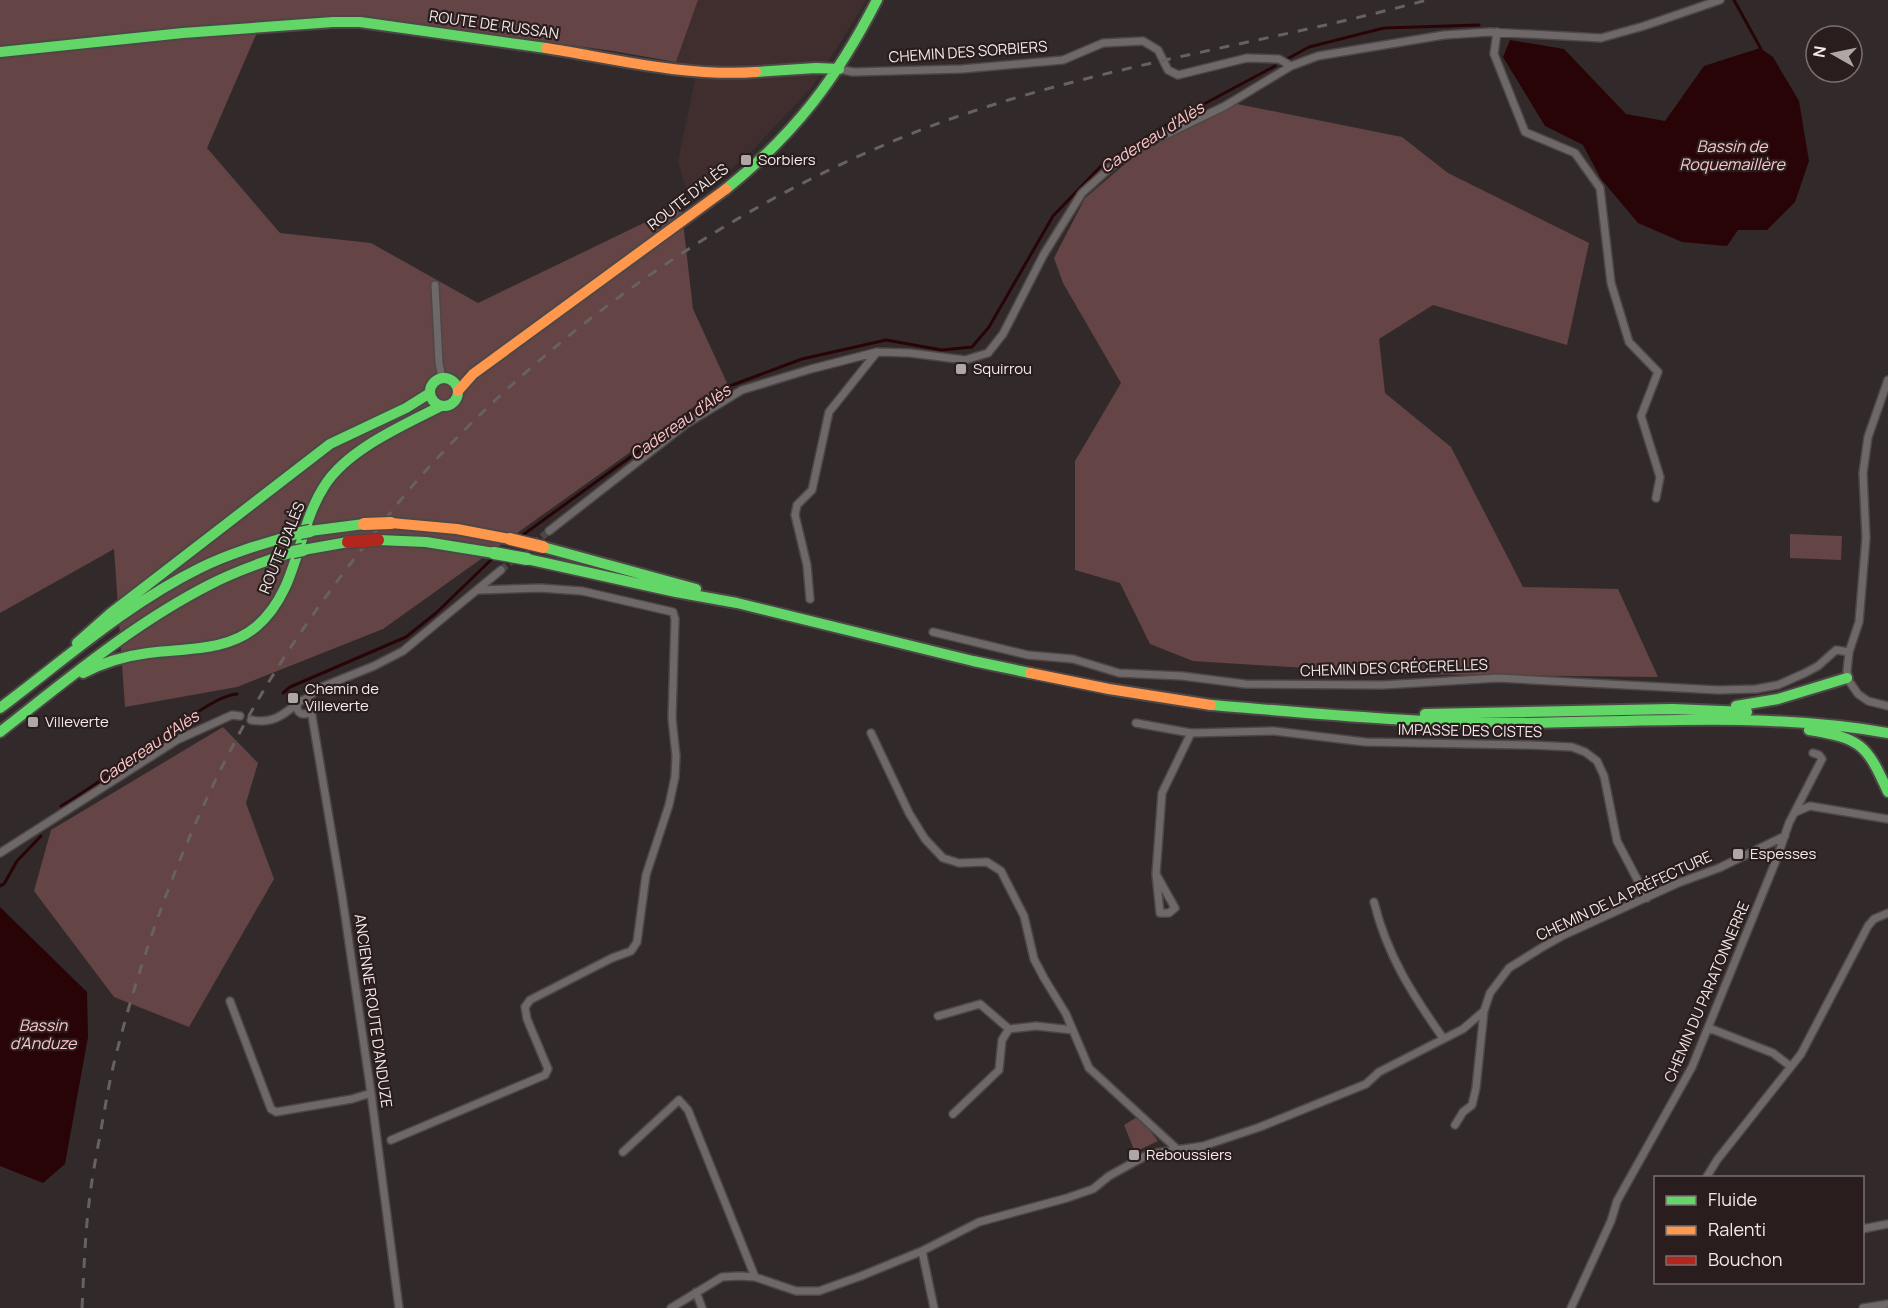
<svg xmlns="http://www.w3.org/2000/svg" width="1888" height="1308" viewBox="0 0 1888 1308" font-family="Manrope,sans-serif">
<style>
.built{fill:#402d2d}
.green{fill:#644445}
.water{fill:#290407}
.lines{fill:none;stroke-linecap:round;stroke-linejoin:round}
.stream{stroke:#290407;stroke-width:3}
.street-tunnel{stroke:#4f4747;stroke-width:7;stroke-dasharray:7 3.5;stroke-linecap:butt}
.street-casing{stroke:#4d4747;stroke-width:10}
.fast-casing{stroke:#4d4747;stroke-width:14}
.slow-casing{stroke:#4d4747;stroke-width:14}
.street{stroke:#6e6868;stroke-width:7}
.fast{stroke:#63d668;stroke-width:10}
.slow{stroke:#ff974d;stroke-width:10}
.rail{stroke:#676161;stroke-width:3;stroke-dasharray:10 10;stroke-linecap:butt}
.fast-bridge-casing{stroke:#4d4747;stroke-width:15;stroke-linecap:butt}
.slow-bridge-casing{stroke:#4d4747;stroke-width:15;stroke-linecap:butt}
.jam-bridge-casing{stroke:#4d4747;stroke-width:15;stroke-linecap:butt}
.fast-bridge{stroke:#63d668;stroke-width:12}
.slow-bridge{stroke:#ff974d;stroke-width:12}
.jam-bridge{stroke:#b3261e;stroke-width:12}
.poi-dot{fill:#afa6a6;stroke:#2a1d1e;stroke-width:2}
.labels{text-anchor:middle;stroke-width:4.5;stroke-linejoin:round;paint-order:stroke}
.street-label{font-size:15px;fill:#f3e9e9;stroke:#2a1d1e}
.poi-label{font-size:15px;fill:#f3e9e9;stroke:#2a1d1e;text-anchor:start}
.water-label{font-size:16px;font-style:italic;fill:#fec7c8;stroke:#2a1d1e}
</style>
<rect width="100%" height="100%" fill="#322a2a"/>
<path class="built" d="M698 0H867L812 87 752 151 690 204 678 161 696 74 676 62Z"/>
<path class="green" d="M0 0H698L676 62 613 51 360 16 262 21 207 148 280 233 371 243 478 303 681 205 693 309 727 383 383 629 237 687 125 707 114 549 0 613Z
M1237 104 1402 137 1448 173 1589 243 1567 345 1433 305 1379 339 1385 393 1451 447 1523 587 1618 589 1658 677 1403 674 1193 661 1150 644 1120 583 1075 570V461L1121 383 1063 283 1054 258 1085 198 1139 152Z
M1790 534 1842 536 1841 560 1790 558Z
M223 727 258 763 246 803 274 879 189 1027 114 997 34 891 51 830Z
M1139 1116 1158 1141 1135 1152 1124 1125Z"/>
<path class="water" d="M1510 40 1564 49 1626 114 1665 121 1704 66 1760 48 1773 57 1799 101 1809 161 1795 202 1767 230H1738L1727 246 1682 242 1638 223 1601 179 1583 145 1545 126 1503 57Z
M0 907 87 992 88 1037 65 1164 43 1183 0 1166Z"/>
<g class="lines">
<path class="stream" d="M1734 0 1761 49
M1287 59 1309 47 1384 28 1479 25
M520 537 727 387 802 359 886 340 942 350 972 347 989 327 1053 216 1103 164 1176 119 1275 66
M283 693 290 687 406 637 436 613 493 558
M61 806C99 784 133 757 169 732 187 720 216 696 237 694
M0 886 4 884 17 861 41 836"/>
<path class="street-tunnel" d="M501 570 549 531"/>
<g class="street-casing">
<path id="street" d="M1497 32 1494 54 1525 132 1575 153 1600 188 1611 283 1629 342 1658 372 1641 416 1660 477 1656 498
M839 69 853 72 962 69 1063 60 1103 43 1143 41 1158 50 1168 70 1178 75 1247 58 1279 59 1291 66
M435 285 439 363 442 378
M1888 380 1868 437 1863 473 1866 538 1859 622 1849 652 1847 671 1849 681 1858 694 1868 701 1888 706
M549 531 686 424 742 390 811 369 877 352 910 353 965 360 988 353 1003 334 1044 254 1082 193 1111 167 1136 149 1225 106 1291 66 1318 56 1444 35 1490 32 1601 38 1644 26 1720 0
M810 599 807 565 795 515 797 505 812 490 829 412 877 352
M933 632 1028 655 1073 659 1119 673 1182 676 1245 684 1383 685 1498 678 1718 690 1756 689 1778 685 1805 673 1818 666 1836 650 1849 652
M297 707a7 7 0 1 1 14 0a7 7 0 1 1-14 0Z
M304 700 322 687 374 666 403 651 501 570
M311 710 342 895 371 1093 399 1308
M251 720C272 724 282 716 298 703
M1136 723 1191 733
M871 733 909 813 925 839 943 858 959 863 987 862 1001 871 1024 916 1034 959 1044 978 1066 1014 1089 1068 1178 1150
M1796 812 1810 806 1888 819
M0 853 177 740 232 715 240 716
M1156 874 1175 908 1169 913H1160L1156 874 1162 793 1191 733 1274 731 1365 742 1530 745 1572 747 1585 752 1597 761 1604 776 1617 841 1647 898
M1374 902C1387 955 1412 994 1443 1038
M230 1001 271 1109 276 1112 352 1099 371 1093
M938 1016 980 1004 1009 1029
M1709 1028 1773 1053 1790 1066
M953 1114 999 1070 1002 1040 1009 1029 1036 1026 1073 1030
M1455 1125 1463 1112 1472 1105 1476 1088 1484 1011
M391 1140 545 1075 548 1069 527 1019 525 1007 530 1000 612 958 631 951 637 942 646 875 669 805 675 777 676 756 672 718 675 619 673 612 582 591 540 588 479 590
M623 1152 679 1100 688 1110 755 1277
M1706 1178 1717 1160 1801 1054 1868 926 1874 919 1888 913
M1862 1229 1888 1224
M922 1251 934 1308
M696 1292 702 1308
M671 1308 722 1277 739 1276 755 1277 796 1291H819L861 1276 922 1251 979 1222 1067 1198 1093 1189 1109 1176 1149 1154 1203 1146 1260 1127 1366 1084 1379 1072 1463 1029 1484 1011 1490 993 1509 968 1541 948 1564 935 1678 883 1719 868 1785 836
M1571 1308 1611 1221 1617 1201 1692 1067 1777 858 1789 823 1822 759 1819 755 1813 753
M1863 1308 1888 1304"/>
</g>
<g class="fast-casing">
<path id="fast" d="M0 52 183 33 333 22H360L546 48
M756 72 816 68 839 69
M726 189C795 134 837 78 877 0
M430 392a14 14 0 1 1 28 0a14 14 0 1 1-28 0Z
M310 531 364 524
M378 540 426 542 494 553
M543 547 696 589
M303 550 348 542
M527 559 676 592 737 603 973 661 1030 673
M77 643 111 613 330 444 406 408 430 393
M83 673C104 662 125 656 148 653 184 648 227 652 257 626 299 590 296 529 325 485 348 449 404 425 441 406
M1211 705C1311 713 1411 723 1511 723 1637 723 1763 711 1888 733
M1736 706 1778 699 1847 678
M0 708C64 660 127 604 200 568 232 552 266 543 300 533
M1425 714 1672 709 1747 712
M1809 730C1861 738 1867 745 1888 792
M0 732C68 679 134 623 211 584 238 570 265 561 293 552"/>
</g>
<g class="slow-casing">
<path id="slow" d="M546 48C615 59 686 77 756 72
M458 391 473 374 726 189
M391 523 457 529 510 539
M1030 673 1109 689 1211 705"/>
</g>
<use href="#street" class="street"/>
<use href="#fast" class="fast"/>
<use href="#slow" class="slow"/>
<path class="rail" d="M82 1308C84 1270 85 1232 90 1195 93 1171 98 1147 102 1124 106 1103 109 1083 114 1063 142 950 183 839 238 736 270 675 309 618 351 563 376 531 401 498 429 467 561 324 727 208 908 135 1075 68 1254 47 1427 0"/>
<g class="fast-bridge-casing">
<path id="fast-bridge" d="M300 533 310 531
M293 552 303 550
M494 553 527 559"/>
</g>
<g class="slow-bridge-casing">
<path id="slow-bridge" d="M364 524 391 523
M510 539 543 547"/>
</g>
<g class="jam-bridge-casing">
<path id="jam-bridge" d="M348 542 378 540"/>
</g>
<use href="#fast-bridge" class="fast-bridge"/>
<use href="#slow-bridge" class="slow-bridge"/>
<use href="#jam-bridge" class="jam-bridge"/>
</g>
<g class="poi-dot">
<rect x="740" y="154" width="12" height="12" rx="3"/>
<rect x="955" y="363" width="12" height="12" rx="3"/>
<rect x="287" y="692" width="12" height="12" rx="3"/>
<rect x="27" y="716" width="12" height="12" rx="3"/>
<rect x="1732" y="848" width="12" height="12" rx="3"/>
<rect x="1128" y="1149" width="12" height="12" rx="3"/>
</g>
<g class="labels">
<g class="street-label">
<text transform="translate(494 25) rotate(8)" y="5">ROUTE DE RUSSAN</text>
<text transform="translate(968 52) rotate(-4)" y="5">CHEMIN DES SORBIERS</text>
<text transform="translate(688 197) rotate(-38)" y="5">ROUTE D'ALÈS</text>
<text transform="translate(282 548) rotate(-68)" y="5">ROUTE D'ALÈS</text>
<text transform="translate(1394 668) rotate(-2)" y="5">CHEMIN DES CRÉCERELLES</text>
<text transform="translate(1470 731) rotate(1)" y="5">IMPASSE DES CISTES</text>
<text transform="translate(1624 896) rotate(-25)" y="5">CHEMIN DE LA PRÉFECTURE</text>
<text transform="translate(1707 992) rotate(-67)" y="5">CHEMIN DU PARATONNERRE</text>
<text transform="translate(373 1011) rotate(82)" y="5">ANCIENNE ROUTE D'ANDUZE</text>
</g>
<g class="poi-label">
<text x="758" y="165">Sorbiers</text>
<text x="973" y="374">Squirrou</text>
<text x="305" y="694">Chemin de<tspan x="305" dy="17">Villeverte</tspan></text>
<text x="45" y="727">Villeverte</text>
<text x="1750" y="859">Espesses</text>
<text x="1146" y="1160">Reboussiers</text>
</g>
<g class="water-label">
<text transform="translate(1152 137) rotate(-32)" y="6">Cadereau d'Alès</text>
<text x="1732" y="152">Bassin de<tspan x="1732" dy="18">Roquemaillère</tspan></text>
<text transform="translate(680 422) rotate(-35)" y="6">Cadereau d'Alès</text>
<text transform="translate(148 747) rotate(-34)" y="6">Cadereau d'Alès</text>
<text x="43" y="1031">Bassin<tspan x="43" dy="18">d'Anduze</tspan></text>
</g>
</g>
<rect x="1654" y="1176" width="210" height="108" fill="#2a1d1e" stroke="#7a6f6f" stroke-width="1.5"/>
<rect x="1666" y="1196" width="30" height="9" fill="#63d668" stroke="#7a6f6f" stroke-width="1.5"/>
<text x="1708" y="1206" font-size="18" fill="#f3e9e9">Fluide</text>
<rect x="1666" y="1226" width="30" height="9" fill="#ff974d" stroke="#7a6f6f" stroke-width="1.5"/>
<text x="1708" y="1236" font-size="18" fill="#f3e9e9">Ralenti</text>
<rect x="1666" y="1256" width="30" height="9" fill="#b3261e" stroke="#7a6f6f" stroke-width="1.5"/>
<text x="1708" y="1266" font-size="18" fill="#f3e9e9">Bouchon</text>
<g transform="translate(1834 54) rotate(279)"><circle r="28" fill="#2a1d1e" stroke="#7a6f6f" stroke-width="1.5"/>
<path d="M0-4.5L10 22L0 15L-10 22Z" fill="#afa6a6"/>
<text y="-9" font-size="16" font-weight="bold" text-anchor="middle" fill="#f3e9e9">N</text>
</g>
</svg>
